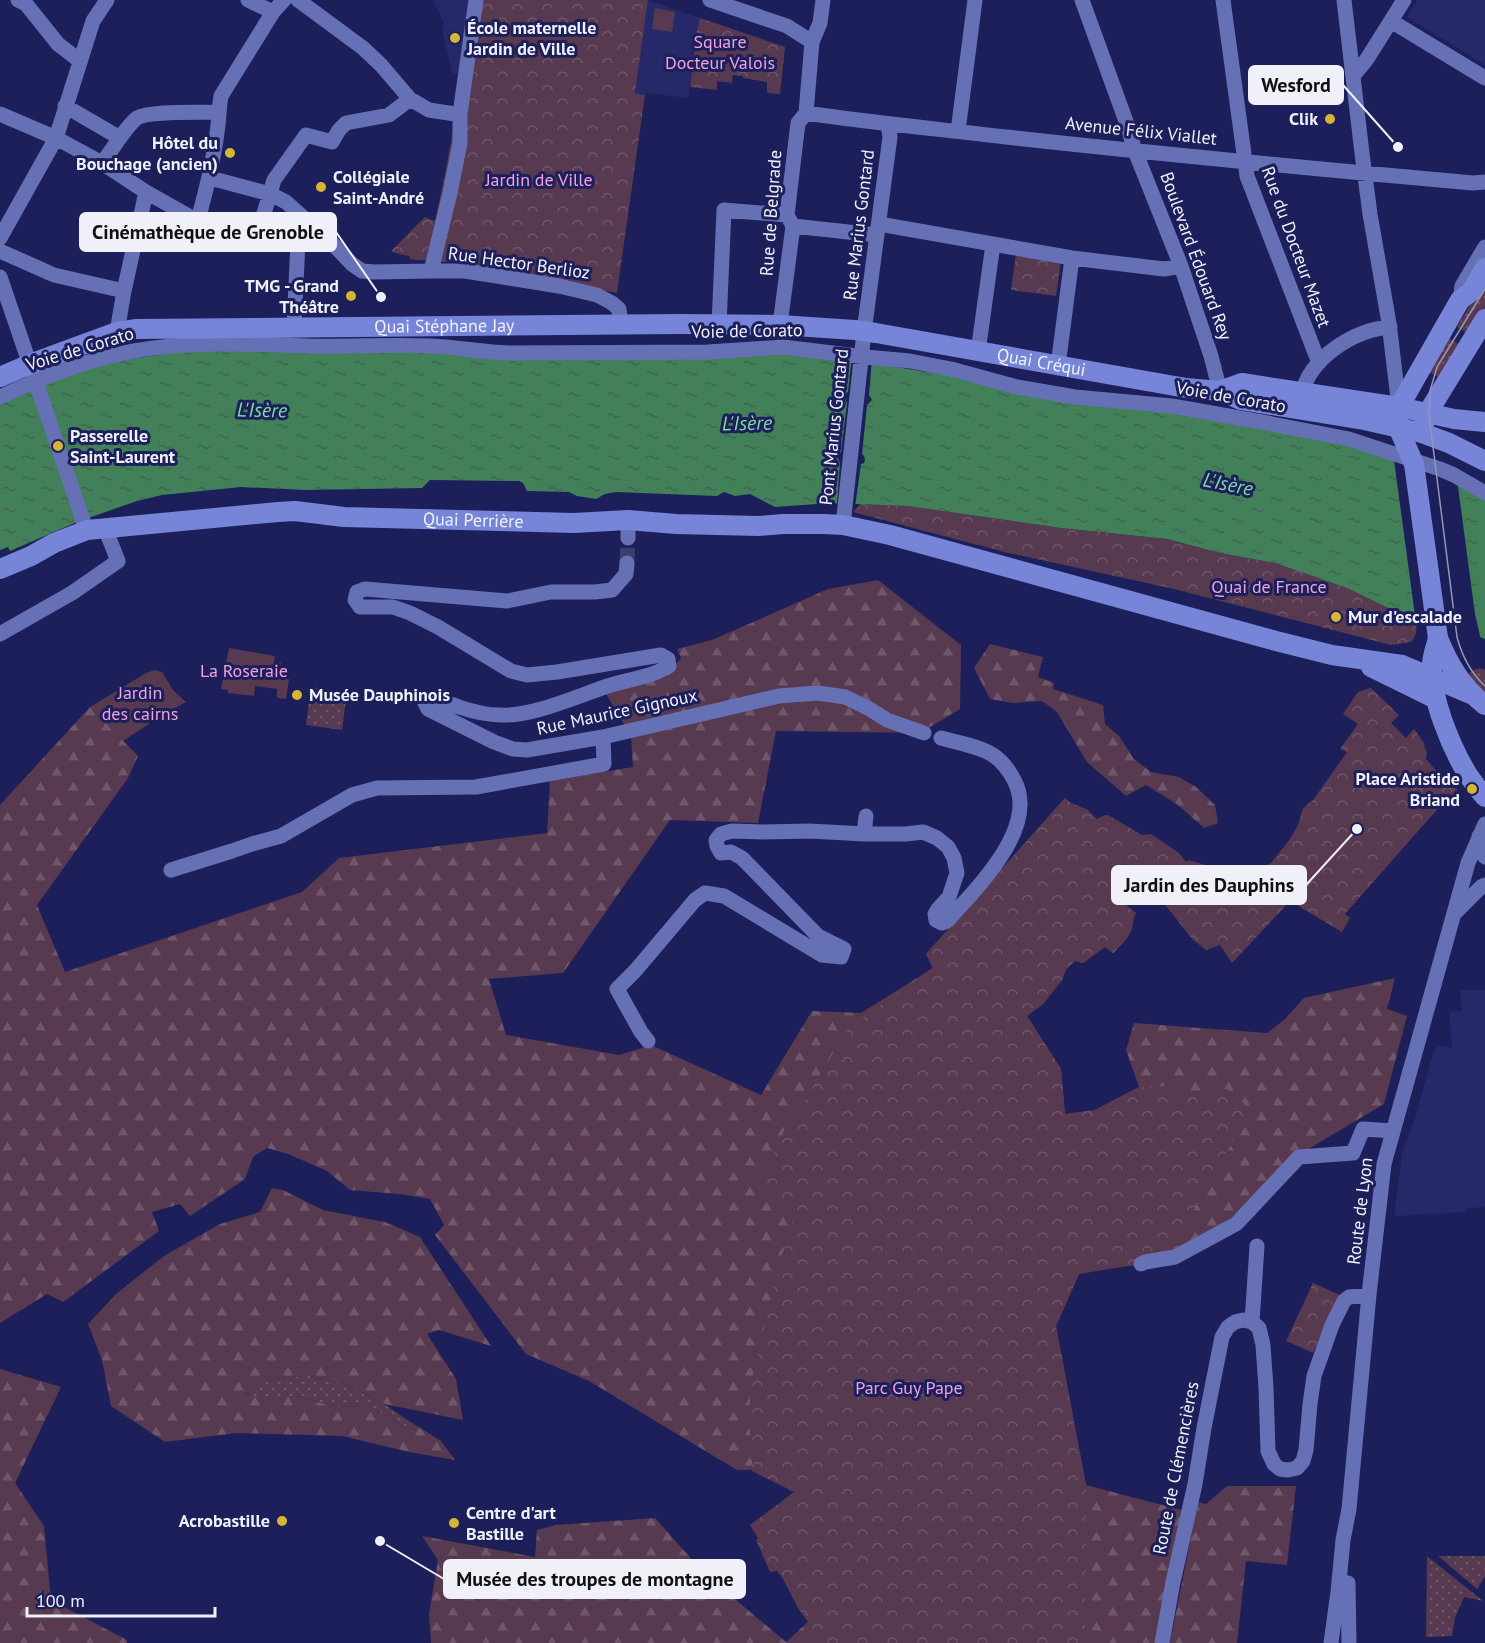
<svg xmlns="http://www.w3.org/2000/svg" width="1485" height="1643" viewBox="0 0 1485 1643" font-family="'PT Sans',sans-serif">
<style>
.built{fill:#25296a}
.grass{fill:url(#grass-dots)}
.forest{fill:url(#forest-firs)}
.park{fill:url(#park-crowns)}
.garden{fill:#573950}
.water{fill:url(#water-ripples)}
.pier{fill:#1c1f5a}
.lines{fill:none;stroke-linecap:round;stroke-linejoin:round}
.minor-tunnel{stroke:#3c3e72;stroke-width:15;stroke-dasharray:15 8;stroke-linecap:butt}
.minor{stroke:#6571b4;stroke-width:15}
.major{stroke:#7685d8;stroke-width:20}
.tram{stroke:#9597b4;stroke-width:1.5}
.poi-dot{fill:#d5b535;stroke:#1c1f5a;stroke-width:2}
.labels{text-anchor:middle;stroke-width:6;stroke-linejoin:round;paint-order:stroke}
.poi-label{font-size:18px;font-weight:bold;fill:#eff0f8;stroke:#1c1f5a;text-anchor:start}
.park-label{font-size:18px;fill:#f0a2df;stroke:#1c1f5a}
.street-label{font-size:18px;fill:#eff0f8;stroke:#1c1f5a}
.water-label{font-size:20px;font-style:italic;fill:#80dba1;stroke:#1c1f5a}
.leader{fill:none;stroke:#eff0f8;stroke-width:2}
.callout-dot{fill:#eff0f8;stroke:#1c1f5a;stroke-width:2}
.callout{fill:#eff0f8;stroke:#eff0f8;stroke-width:2}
.callout-label{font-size:20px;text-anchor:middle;font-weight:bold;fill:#111}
</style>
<defs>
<pattern id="grass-dots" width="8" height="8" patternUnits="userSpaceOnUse" patternTransform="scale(1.5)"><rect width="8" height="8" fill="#573950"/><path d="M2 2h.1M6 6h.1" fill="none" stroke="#6f566a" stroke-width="1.8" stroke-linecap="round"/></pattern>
<pattern id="forest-firs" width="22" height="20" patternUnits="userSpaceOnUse" patternTransform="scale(1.5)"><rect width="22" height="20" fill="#573950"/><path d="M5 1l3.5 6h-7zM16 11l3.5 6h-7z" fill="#6f566a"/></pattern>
<pattern id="park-crowns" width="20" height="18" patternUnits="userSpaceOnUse" patternTransform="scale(1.5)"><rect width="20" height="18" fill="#573950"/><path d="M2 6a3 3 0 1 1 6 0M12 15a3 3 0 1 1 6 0" fill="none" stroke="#6f566a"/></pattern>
<pattern id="water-ripples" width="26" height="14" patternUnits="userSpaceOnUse" patternTransform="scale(1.5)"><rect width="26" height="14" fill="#418059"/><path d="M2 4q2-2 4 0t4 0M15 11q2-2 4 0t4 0" fill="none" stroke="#446452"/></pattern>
</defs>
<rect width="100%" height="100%" fill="#1c1f5a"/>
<path class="built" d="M433 0H471L461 74H454L452 72 442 30 444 23Z
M648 0 700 18 697 29 688 98 646 93 645 95 635 94Z
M1417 0H1485V65L1407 17Z
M1460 990H1485V1207L1466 1208V1212L1394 1216 1402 1154 1416 1115 1431 1060 1437 1045 1452 1048 1449 1012 1462 1011Z"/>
<path class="grass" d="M1485 280V307L1469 334 1457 327Z
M1449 338 1463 347 1443 380 1427 371Z
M1479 668 1485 670V692L1469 679 1470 672Z
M311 687 347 692 342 730 306 725Z
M306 1375 353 1387 384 1404 409 1421 406 1427 368 1406 335 1407 297 1396H253L244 1392 268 1381Z
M1427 1556 1483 1601 1464 1597 1455 1618 1452 1636 1426 1637Z
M1438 1556H1485V1576L1477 1589Z"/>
<path class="forest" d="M878 580 961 645 960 709 920 733 776 731 758 823 670 820 563 973 489 979 506 1035 619 1055 651 1045 761 1095 812 1011 861 1013 933 968 926 954 1065 798 1071 803 1088 810 1122 864 1114 877 1111 894 1136 913C1133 918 1133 922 1132 928 1128 938 1121 946 1113 953L1105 947 1083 963 1075 961 1066 969 1062 980 1043 1004 1027 1016 1061 1069 1065 1114 1095 1110 1139 1087 1126 1050 1134 1023 1267 1033 1285 1019 1304 998 1395 978 1387 1009 1407 1016 1384 1104 1290 1160 1196 1252 1079 1274 1056 1326 1086 1485 1189 1512 1162 1643H431L429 1614 438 1560 422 1536 535 1557 537 1530 556 1525 655 1518 705 1574 786 1642 838 1594 807 1469 737 1470 589 1381 526 1354 435 1235 444 1225 430 1199 399 1194 350 1190 327 1171 288 1154 267 1148 253 1157 245 1179 190 1216 180 1204 152 1212 159 1231 63 1302 47 1294 0 1323V805L90 707 138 756 128 778 37 905 65 972 302 892 339 858 547 833 550 781 633 767 631 736 605 692 666 677 681 658 677 649 712 640 828 589Z
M990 644 1043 657 1038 677 1054 683 1053 689 1103 705 1105 724 1119 736 1134 759 1151 772 1179 777 1196 787 1215 805 1218 823 1204 828 1178 805 1146 785 1126 796 1087 762 1057 712 1042 701 1013 703 990 699 974 668Z
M272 1188 283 1190 323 1210 385 1222 420 1237 491 1346 439 1330 427 1334 456 1379 463 1420 384 1404 353 1387 306 1375 268 1381 245 1393 253 1396H297L335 1407 368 1406 406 1427 409 1421 441 1441 455 1460 409 1452 342 1436 236 1433 165 1442 111 1406 102 1360 88 1324 116 1294 164 1256 220 1224 260 1212Z
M0 1369 61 1387 15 1483 44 1526 51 1600 127 1640V1643H0Z
M1227 1486H1296L1287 1565 1246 1561 1237 1643H1170L1198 1502 1206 1504Z"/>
<path class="park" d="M471 0H648L635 93 645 95 617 293 456 262 415 260 410 259 409 256 399 254 391 251 425 217 435 221C452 148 462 74 471 0Z
M700 18 785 47 780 94 767 93V82L743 78V76L733 75 732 83 717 81V90L690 87 697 29Z
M1016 254 1061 261 1056 296 1011 290Z
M861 504 908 506 1061 528 1166 539 1220 553 1275 563 1347 588 1416 621C1417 630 1417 635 1411 642L1391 645 1174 589 1004 552 853 512Z
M1371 688 1399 715 1391 723 1406 738 1414 729 1425 744 1424 746 1427 752 1426 759 1450 787 1454 786 1459 792 1454 796H1449L1345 914 1350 918 1342 932 1290 901 1232 963 1220 945 1206 950 1192 939 1142 875 1122 864 1114 877 1111 894 1136 913C1133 918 1133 922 1132 928 1128 938 1121 946 1113 953L1105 947 1083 963 1075 961 1066 969 1062 980 1043 1004 1027 1016 1061 1069 1065 1114 1095 1110 1139 1087 1170 1086 1181 1095 1195 1097 1206 1091 1227 1089 1244 1103 1249 1116 1197 1200 1187 1237 1196 1252 1167 1262 1121 1267 1079 1274 1056 1326 1086 1486 1085 1643H811L808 1622 798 1608 783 1579 777 1571 770 1572 756 1540 758 1538 750 1525 794 1492 752 1471V1460L750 1459V1389L778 1267 793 1219 754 1188 777 1148 789 1118 794 1119 848 1028 933 968 926 954 1065 798 1071 803 1088 810 1097 819 1105 815H1108L1142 835 1151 834 1179 853 1186 862 1188 860 1220 869 1242 880 1271 863 1290 839 1298 825 1303 808 1313 800 1347 752 1340 749 1358 724 1343 714 1358 692Z
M1313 1283 1340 1295 1313 1353 1286 1341Z"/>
<path class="garden" d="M655 8 675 12 672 32 652 29Z
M229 648 275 656 274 662 281 663 280 677 289 679 286 699 277 698V689L255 686 254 696 228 693V690L221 689Z
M155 670 162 672 173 690 186 702 161 716 123 741 90 707 146 673Z"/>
<path class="water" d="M197 349H781L1157 408 1359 445 1449 478 1485 499V639L1459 629 1409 618 1347 588 1275 563 1220 553 1167 539 1061 528 908 506 831 503 775 507 750 494 735 496 724 492 717 496 616 492 605 494 596 499 577 496 569 492 527 491 523 483 519 481 430 480 422 488 305 490 241 487 162 495 137 501 77 522 10 551 8 547 0 550V402L92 365Z"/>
<path class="pier" d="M852 356 872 358 869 395 872 400 867 405 862 454 864 456 865 460 864 463 861 464 855 507 835 506 837 504 840 462 837 457 841 452 847 403 844 397 845 394 848 392Z
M1394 460 1457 479 1475 614 1481 640 1458 632 1416 623Z"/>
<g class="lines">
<path class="minor-tunnel" d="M627 563 628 538"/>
<path class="minor" d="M18 0 26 4 58 44 80 61
M248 0 273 12
M298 0 363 48 381 65 410 99 429 110 455 114
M710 0 787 26 812 42
M1082 0 1127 124 1135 151 1181 266 1211 356 1220 391
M1223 0 1247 176 1319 363
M1344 0 1362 153 1370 214 1389 323 1399 407
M1391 21 1485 78
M1353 76 1367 59 1404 0
M65 106 120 138
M806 113C873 123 939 129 1006 137 1161 154 1317 169 1473 183L1485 182
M0 114 56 138 102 163 146 192 194 219 298 241 332 243
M958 131 975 0
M102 163C111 152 126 126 137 118 150 110 201 113 218 112
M210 178 270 194 286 202 332 243 352 264 362 271 374 272 431 271H465L559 286 597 295 612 303 619 309 621 325
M198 220C206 191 213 163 217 133 219 120 219 108 221 96L273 12 284 0
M879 224 1072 258 1164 269 1181 266
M793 226 876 235
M258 233 274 180 306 135 332 142 339 130 346 123 389 115 410 99
M0 238 56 138 93 21 107 0
M0 251 54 275 124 291
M431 271 450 193 460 143V114L476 0
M0 277 83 520
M1460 300 1462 286 1485 247
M719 325 724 210 787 215
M780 325 793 226 787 215 798 123 806 113 812 42 820 23 823 0
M294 328 298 241
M117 332 124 291 146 192
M978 352 993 244
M1058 366 1072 258
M1302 393C1311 357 1354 330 1390 327
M0 397C42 377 88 359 134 351 191 341 250 344 307 346 349 347 390 344 431 346 457 347 482 352 509 353L708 352 783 347 865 357 910 361 951 369 1017 387 1075 397 1172 406 1262 422 1349 439 1440 469 1454 475 1485 493
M843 525 864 332 890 137 888 124
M628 538V520
M627 563 626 574 612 590 595 592H551L507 601 365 589 357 592 355 600 360 607H393L410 613 438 627 511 671 527 675 557 672 661 655 668 659 669 666C652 677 630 679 611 685 579 695 533 717 500 715 487 715 471 711 459 707 449 704 438 698 427 700L425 703 428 709 494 742 513 749 527 750 603 737 779 696 818 693 845 697 868 708 887 720 924 733
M0 634 72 593 118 561 105 528
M864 834 866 816
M1479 836 1482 850 1485 857
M171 870 232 851 252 844 281 836 352 795 377 788 476 787 604 764 603 737
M1455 913 1481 887 1485 885
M648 1041 641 1032 617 989 635 971 695 900 705 893 724 896 822 955 841 957 844 949 818 936 742 858 731 852 721 853 717 846 716 840 721 834 732 831 764 832 810 831 864 834H906L923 832 937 838 948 847 954 858 957 873 949 897 938 909 935 914 936 920 942 923 947 921C976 889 1040 827 1014 780 1009 770 1003 762 993 755 979 746 958 743 941 738
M1141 1264 1145 1262 1175 1257 1236 1224 1299 1157 1353 1153 1363 1129 1393 1131
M1252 1322 1257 1246
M1348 1583 1349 1643
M1162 1643 1173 1582 1195 1484 1204 1428 1222 1337 1228 1327 1235 1322 1243 1320 1252 1322 1259 1328 1263 1345 1266 1388 1268 1451 1274 1464 1280 1469 1288 1470 1297 1468 1303 1461 1306 1450 1310 1404 1314 1376 1332 1325 1344 1301 1349 1297 1369 1295
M1331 1643 1338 1592 1343 1540 1349 1509 1369 1295 1384 1164 1468 863 1485 824"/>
<g class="major">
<path d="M1485 268 1471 292 1460 300 1399 407 1398 427 1414 464 1438 638C1449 665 1462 687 1485 705"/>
<path id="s1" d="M0 377 30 364 117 332 135 329 679 324 780 325 855 330 876 333 1186 388 1220 391 1241 400 1364 420 1422 433 1449 443 1485 461"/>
<path d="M1220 391 1242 383 1399 407 1454 419 1485 422"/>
<path d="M1424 424 1427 414 1485 319"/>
<path id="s2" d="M0 569 31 556 54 543 87 530 278 512 295 511 344 517 574 523 628 520 676 524 759 526 783 524H823L843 525 890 535 1276 641 1332 655 1402 665 1473 695"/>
<path d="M1438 638C1436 647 1432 656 1432 665 1430 697 1451 747 1468 775 1473 782 1479 790 1485 797"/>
<path d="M1371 667 1436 699"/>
</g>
<path class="tram" d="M1485 289 1437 367 1430 391 1429 415 1457 637C1462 656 1471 673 1485 686"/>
</g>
<g class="poi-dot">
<circle cx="455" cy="38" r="6"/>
<circle cx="1330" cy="119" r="6"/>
<circle cx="230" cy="153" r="6"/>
<circle cx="321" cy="187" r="6"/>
<circle cx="351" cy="296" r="6"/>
<circle cx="58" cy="446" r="6"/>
<circle cx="1336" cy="617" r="6"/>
<circle cx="297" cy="695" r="6"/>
<circle cx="1472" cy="789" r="6"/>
<circle cx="282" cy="1521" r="6"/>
<circle cx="454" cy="1523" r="6"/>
</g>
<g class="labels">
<g class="poi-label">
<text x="467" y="34">École maternelle<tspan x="467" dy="21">Jardin de Ville</tspan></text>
<text x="1318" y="125" text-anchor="end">Clik</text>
<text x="218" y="149" text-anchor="end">Hôtel du<tspan x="218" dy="21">Bouchage (ancien)</tspan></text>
<text x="333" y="183">Collégiale<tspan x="333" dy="21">Saint-André</tspan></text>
<text x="339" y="292" text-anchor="end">TMG - Grand<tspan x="339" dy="21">Théâtre</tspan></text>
<text x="70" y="442">Passerelle<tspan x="70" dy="21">Saint-Laurent</tspan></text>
<text x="1348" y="623">Mur d'escalade</text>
<text x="309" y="701">Musée Dauphinois</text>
<text x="1460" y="785" text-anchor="end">Place Aristide<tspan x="1460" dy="21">Briand</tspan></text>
<text x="466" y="1519">Centre d'art<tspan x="466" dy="21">Bastille</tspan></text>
<text x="270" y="1527" text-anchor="end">Acrobastille</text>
</g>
<g class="park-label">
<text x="720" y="48">Square<tspan x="720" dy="21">Docteur Valois</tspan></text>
<text x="539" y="186">Jardin de Ville</text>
<text x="1269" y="593">Quai de France</text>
<text x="244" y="677">La Roseraie</text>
<text x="140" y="699">Jardin<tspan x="140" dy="21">des cairns</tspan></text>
<text x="909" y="1394">Parc Guy Pape</text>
</g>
<g class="street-label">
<text transform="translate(1141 131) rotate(6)" y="6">Avenue Félix Viallet</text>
<text transform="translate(771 213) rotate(-86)" y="6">Rue de Belgrade</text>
<text transform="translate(859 225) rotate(-83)" y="6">Rue Marius Gontard</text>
<text transform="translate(1296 247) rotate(70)" y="6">Rue du Docteur Mazet</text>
<text transform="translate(1196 256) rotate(70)" y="6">Boulevard Édouard Rey</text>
<text transform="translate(519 263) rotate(8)" y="6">Rue Hector Berlioz</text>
<text dy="6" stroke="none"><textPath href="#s1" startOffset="453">Quai Stéphane Jay</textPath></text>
<text transform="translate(747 331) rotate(-1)" y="6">Voie de Corato</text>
<text transform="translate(80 349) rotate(-17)" y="6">Voie de Corato</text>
<text dy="6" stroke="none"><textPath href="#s1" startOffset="1053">Quai Créqui</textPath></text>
<text transform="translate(1231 397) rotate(10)" y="6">Voie de Corato</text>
<text transform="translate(834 427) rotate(-84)" y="6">Pont Marius Gontard</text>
<text dy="6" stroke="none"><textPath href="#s2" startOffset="483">Quai Perrière</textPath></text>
<text transform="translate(617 712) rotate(-12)" y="6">Rue Maurice Gignoux</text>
<text transform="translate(1360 1211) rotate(-83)" y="6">Route de Lyon</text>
<text transform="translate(1176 1468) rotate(-79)" y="6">Route de Clémencières</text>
</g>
<g class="water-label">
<text transform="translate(262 410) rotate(1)" y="7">L'Isère</text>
<text transform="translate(747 423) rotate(-1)" y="7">L'Isère</text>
<text transform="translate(1228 484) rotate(11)" y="7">L'Isère</text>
</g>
</g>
<path class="leader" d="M1398 147L1343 85M381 297L336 232M1357 829L1306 885M380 1541L444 1579"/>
<g class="callout-dot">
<circle cx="1398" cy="147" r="6"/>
<circle cx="381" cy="297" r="6"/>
<circle cx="1357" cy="829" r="6"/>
<circle cx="380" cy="1541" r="6"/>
</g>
<g class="callout">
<rect x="1249" y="66" width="94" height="38" rx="6"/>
<rect x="80" y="213" width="256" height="38" rx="6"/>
<rect x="1112" y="866" width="194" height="38" rx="6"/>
<rect x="444" y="1560" width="301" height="38" rx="6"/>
</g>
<g class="callout-label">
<text x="1296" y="92">Wesford</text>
<text x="208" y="239">Cinémathèque de Grenoble</text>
<text x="1209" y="892">Jardin des Dauphins</text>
<text x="595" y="1586">Musée des troupes de montagne</text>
</g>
<path d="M27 1607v9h188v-9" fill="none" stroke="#eff0f8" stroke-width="3"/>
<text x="36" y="1607" font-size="18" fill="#eff0f8" stroke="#1c1f5a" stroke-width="4.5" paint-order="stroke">100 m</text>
</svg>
